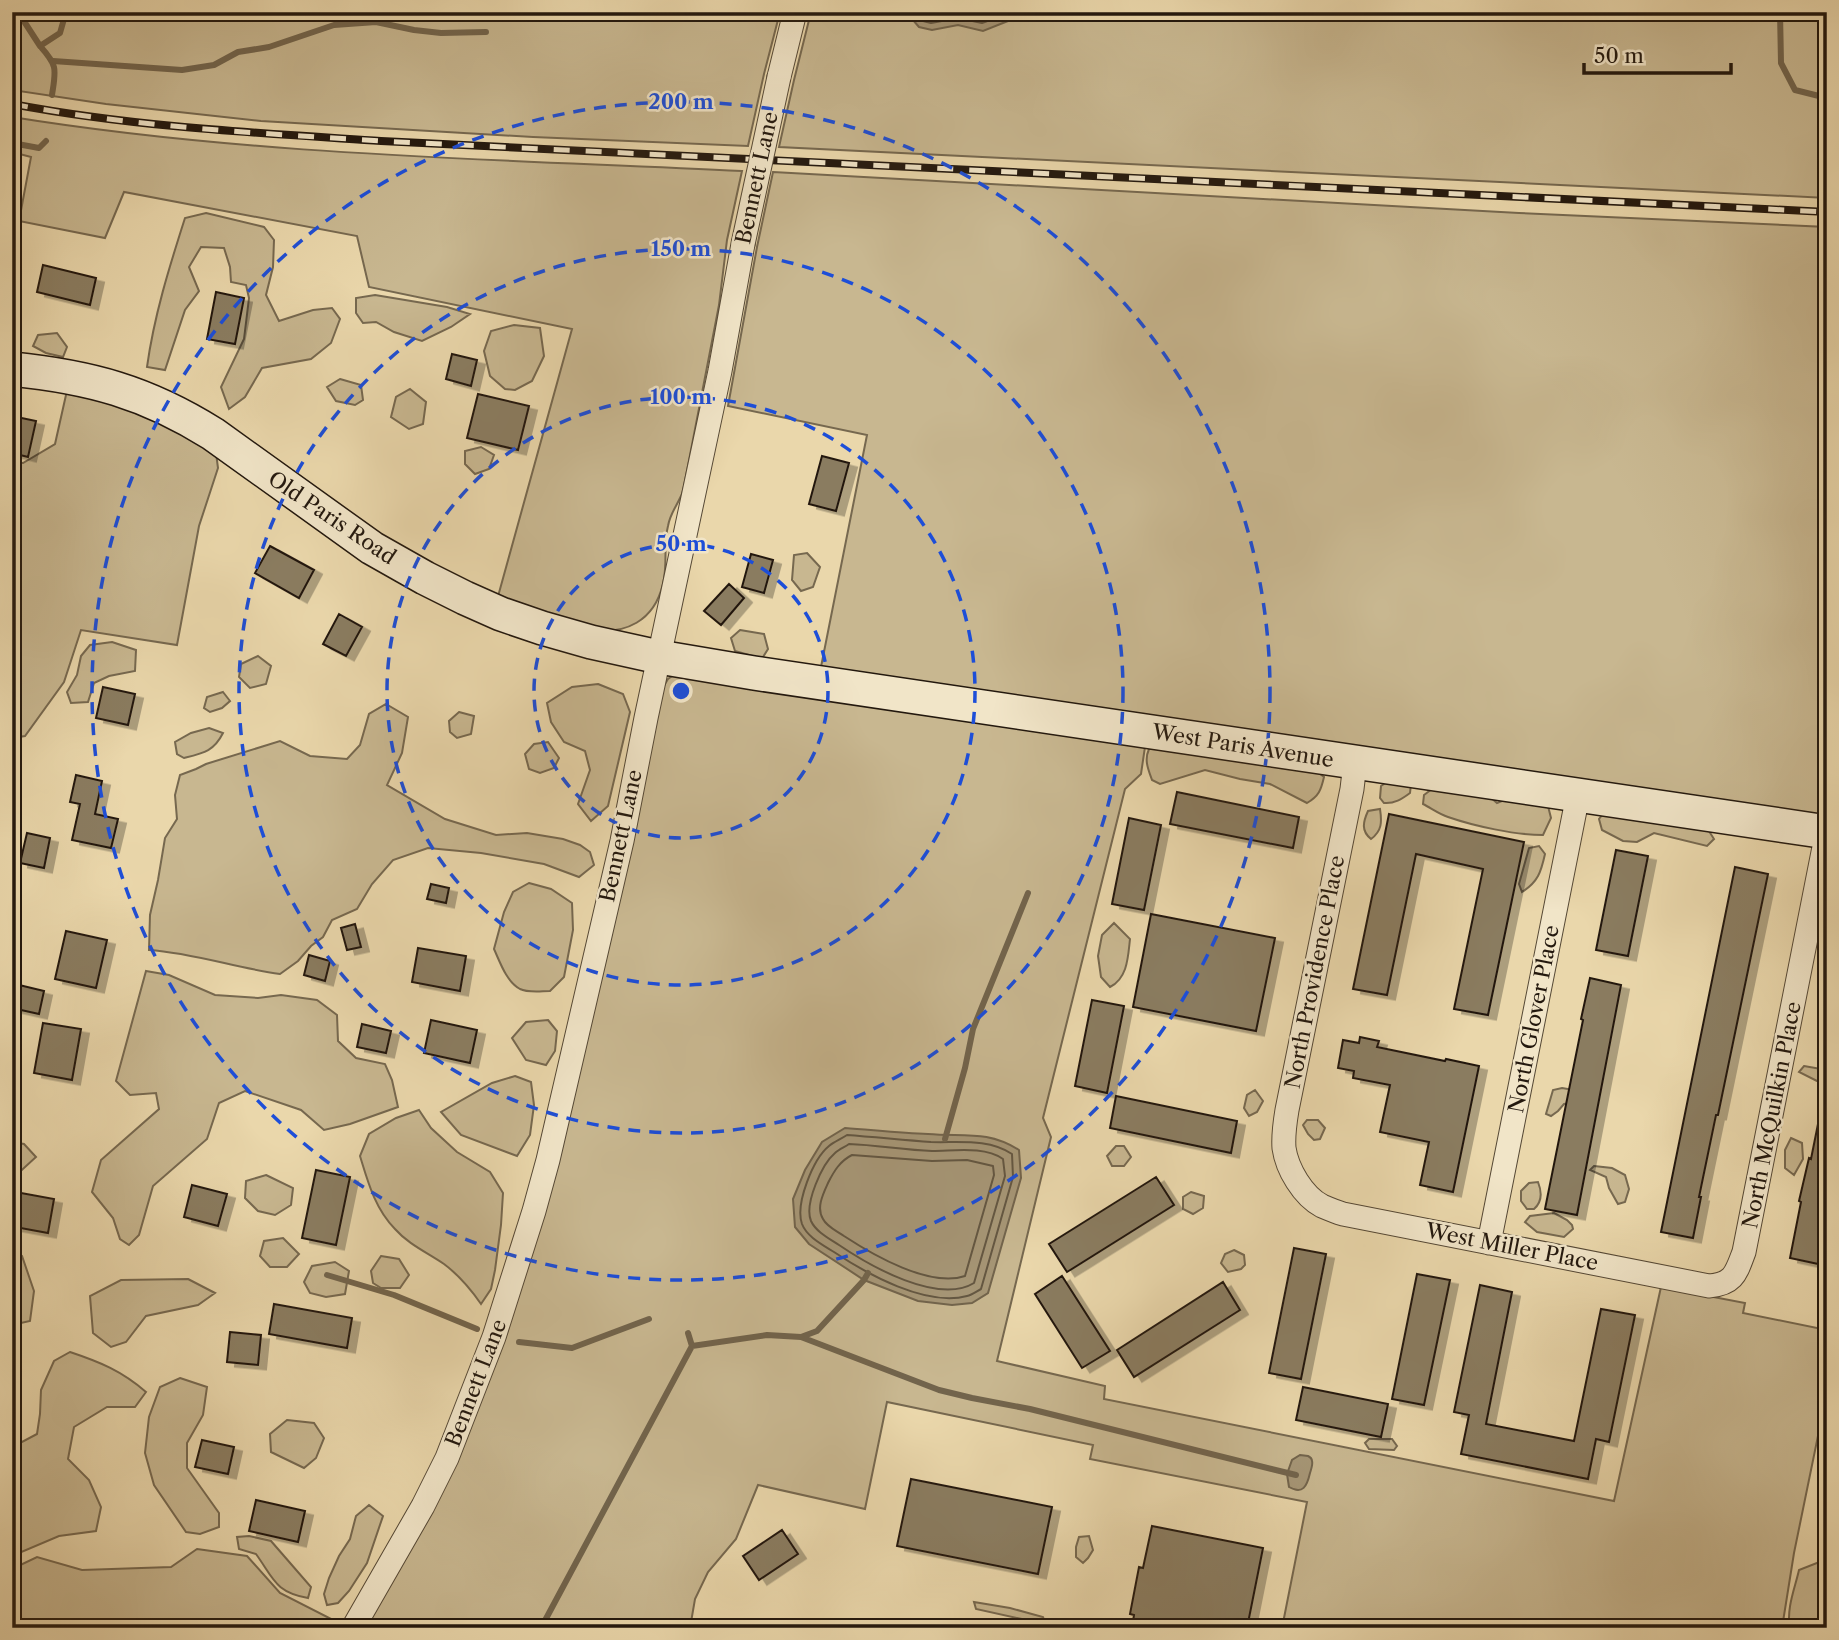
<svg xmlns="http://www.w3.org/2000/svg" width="1839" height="1640" viewBox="0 0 1839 1640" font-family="'Libre Caslon Text',serif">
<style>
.green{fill:#c8b790;stroke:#76684f;stroke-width:2}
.water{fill:#a69676;stroke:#72644c;stroke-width:2}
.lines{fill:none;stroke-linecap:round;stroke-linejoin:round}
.shore{stroke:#645742;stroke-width:2}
.stream{stroke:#72644c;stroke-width:6}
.building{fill:#8a7b60;stroke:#23180e;stroke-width:2;filter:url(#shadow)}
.minor-casing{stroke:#554835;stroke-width:25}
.secondary-casing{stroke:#23180e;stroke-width:36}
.minor{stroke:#f1e5c8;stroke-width:23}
.secondary{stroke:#f1e5c8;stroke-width:33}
.rail-casing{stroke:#23180e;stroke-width:8}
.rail{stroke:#f1e5c8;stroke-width:5;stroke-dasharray:16;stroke-linecap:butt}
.minor-bridge-casing{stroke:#554835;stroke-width:25;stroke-linecap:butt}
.minor-bridge{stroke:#f1e5c8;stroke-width:23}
.ring{fill:none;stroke:#1d4ed8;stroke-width:3.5;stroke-dasharray:12 9}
.labels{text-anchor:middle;stroke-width:5;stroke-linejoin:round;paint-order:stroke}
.street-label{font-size:21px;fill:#23180e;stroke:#f1e5c8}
.centre{fill:#1d4ed8;stroke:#f1e5c8;stroke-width:3.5}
.ring-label{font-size:21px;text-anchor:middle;font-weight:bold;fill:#1d4ed8;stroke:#f1e5c8;stroke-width:5;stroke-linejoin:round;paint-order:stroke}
</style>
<defs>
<filter id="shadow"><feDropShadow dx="8" dy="4.5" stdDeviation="0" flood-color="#0004"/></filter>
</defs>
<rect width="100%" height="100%" fill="#ead7ab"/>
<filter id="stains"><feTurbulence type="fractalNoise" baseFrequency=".00286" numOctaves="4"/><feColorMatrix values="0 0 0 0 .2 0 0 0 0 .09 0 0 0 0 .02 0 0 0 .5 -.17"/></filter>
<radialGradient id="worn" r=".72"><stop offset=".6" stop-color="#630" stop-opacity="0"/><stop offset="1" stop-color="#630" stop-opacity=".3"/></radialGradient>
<path class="green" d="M12 12H780L764 74 748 146 533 137 261 121 106 104 12 90Z
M811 12H1827V198L779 147 794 80Z
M12 117C254 156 499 159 742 171L727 240 719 305 685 481C684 486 683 492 681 496 676 507 670 514 668 526 663 545 668 563 663 584 654 621 626 635 589 630 576 628 562 621 548 616 531 611 514 605 497 600L572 329 369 287 357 236 124 192 105 238 19 221 31 157 12 152Z
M773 172 1519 213 1827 227V821L820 672 867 435 728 406 757 247Z
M206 213 264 227 274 240 273 267 266 295 279 321 313 310 332 308 340 319 331 343 311 359 262 368 245 397 229 409 221 387 244 339 249 298 246 285 231 282 230 267 224 248 201 247 189 267 199 291 185 310 165 370 147 367C154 316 169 268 185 218Z
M375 295 447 307 470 314 451 327 422 341 394 332 376 322 363 323 356 313V298Z
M514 325 540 328 544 356 532 381 515 390 505 389 490 376 484 351 491 331Z
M57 333 67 347 63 357 46 353 33 346 38 335Z
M340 379 361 385 363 400 355 405 336 401 327 387Z
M68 386 121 401 216 453 218 468 199 526 177 645 81 630 64 682 25 736 12 738V462L23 463 55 444Z
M410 389 426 402 423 424 409 429 391 417 396 397Z
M481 447 494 455 489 469 475 474 465 464V451Z
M807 553 820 567 813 587 801 591 792 580 794 555Z
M740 630 764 634 768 649 763 657H756L735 651 731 638Z
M112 642 136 650 135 671 109 676 94 683 88 702 71 703 67 692 77 675 81 656 90 645Z
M258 656 271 666 266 684 250 688 239 677 241 664Z
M675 674 1146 740 1141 774 1125 789 1043 1118 1051 1137 997 1361 1105 1386 1104 1399 1614 1501 1661 1287 1745 1303 1743 1313 1827 1330V1392L1794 1553 1782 1628H1596L1531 1626 1523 1628H1282L1307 1502 1090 1459 1093 1445 887 1402 865 1509 758 1485 736 1539 708 1572 695 1599 690 1628H363L502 1340 662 689 668 679Z
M598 684 623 694 630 712 608 806 591 821 578 804 590 770 585 751 564 742 551 722 547 703 572 687Z
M223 692 230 701 222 708 210 712 204 708 207 697Z
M386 704 408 717 402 753 387 785 445 819 496 835 527 833 563 839 580 845 590 852 594 865 579 877 544 864 481 853 428 848 393 860 372 884 357 909 332 920 323 937 311 946 298 961 280 974C236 968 194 953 149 950L150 915 158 880 165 838 177 819 175 795 180 775 196 769 206 764 280 741 310 756 347 759 360 745 369 714Z
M459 712 474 716 471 734 457 738 450 732 449 721Z
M209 728 223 733C214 751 204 753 184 758L177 754 175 742 191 733Z
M548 742 559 758 554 768 540 773 529 769 525 754 534 744Z
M1165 745 1314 769 1324 777C1321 790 1319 796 1307 803L1270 784 1240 779 1205 770 1160 784 1152 780C1148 769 1144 760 1149 749Z
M1390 780 1411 784 1410 793C1402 799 1394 804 1384 803L1380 798 1381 786Z
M1432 789 1488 795 1497 803 1509 798 1548 806 1551 818 1543 835C1515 835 1474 826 1448 817 1439 814 1431 808 1423 804L1424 795Z
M1380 809C1382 822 1382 831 1371 839 1361 831 1363 822 1368 811Z
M1603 814 1707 828 1714 839 1707 846 1654 833 1637 842 1623 841 1602 830 1599 819Z
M1539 846 1545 854C1541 872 1538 882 1522 892L1519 884 1529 848Z
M529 883 551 889 572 903 573 930 564 977 550 991C541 991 528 993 520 989 506 981 500 962 494 949L504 912 513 892Z
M1114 923 1130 939C1128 956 1128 978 1110 987L1101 977 1098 956 1102 935Z
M146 971 169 975 215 995 258 998 281 995 317 1000 337 1015 338 1041 356 1058 385 1064 392 1080 398 1107 350 1124 324 1130 301 1110 245 1091 219 1103 207 1139 153 1186 139 1235 129 1245 120 1239 113 1218 92 1192 101 1160 159 1109 156 1093 130 1095 116 1081Z
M548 1020 557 1031 555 1051 546 1065 526 1060 512 1038 526 1022Z
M1804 1066 1827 1070V1084L1817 1081 1799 1072Z
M515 1076 531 1082 534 1105 530 1135 517 1156 461 1135 441 1112 492 1083Z
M1562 1088 1574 1090 1573 1103 1564 1104 1558 1111 1551 1116 1546 1114 1553 1090Z
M1255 1090 1263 1101 1257 1112 1249 1116 1244 1108 1247 1095Z
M419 1110 431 1128 457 1152 490 1172 503 1193 501 1225 495 1270 491 1289 481 1304C470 1288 460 1276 444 1264 428 1253 408 1244 395 1229 375 1209 368 1182 360 1156L369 1134 396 1118Z
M1307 1120H1318L1325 1128 1320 1139 1314 1140 1308 1134 1303 1125Z
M1791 1138 1802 1143 1803 1159 1794 1175 1785 1168V1150Z
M12 1142 24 1144 36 1157 12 1179Z
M1116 1146H1124L1131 1157 1124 1166H1112L1107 1156Z
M1594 1166 1612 1168 1625 1175 1629 1189 1625 1202 1618 1204 1609 1188 1606 1177 1590 1170Z
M266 1175 293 1188 291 1205 275 1215 258 1211 245 1198 246 1181Z
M1538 1182C1542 1192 1542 1202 1534 1209H1527L1521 1201V1191L1529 1183Z
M1191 1192 1204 1196 1203 1208 1193 1214 1183 1209V1197Z
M1554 1213 1567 1220 1572 1225 1573 1229 1564 1237 1537 1232 1525 1222 1530 1216Z
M283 1238 299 1254 287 1267H270L260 1256 264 1241Z
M1234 1250 1244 1255 1245 1265 1241 1269 1228 1272 1221 1263 1225 1254Z
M12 1251 22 1256 34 1291 30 1321 12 1325Z
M381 1256 399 1259 409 1275 400 1288H381L373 1283 371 1271Z
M335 1262 349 1271 345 1294 326 1297 310 1293 304 1282 312 1266Z
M188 1279 215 1293 198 1305 146 1316 126 1342 111 1347 93 1333 90 1296 121 1280Z
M70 1352C100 1362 122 1371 146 1392L135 1407H107L74 1427 68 1459 89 1480 101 1507 96 1531 59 1536 12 1556V1443L22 1442 37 1434 40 1414 41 1390 54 1361Z
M180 1378 207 1387 203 1415 187 1443V1468L219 1513V1527L200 1534 186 1532 154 1485 145 1453 149 1417 160 1387Z
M287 1420 314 1423 324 1438 316 1458 304 1468 271 1452 270 1434Z
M1369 1439H1392L1397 1446 1394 1450 1369 1449 1365 1443Z
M1827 1445V1492C1815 1479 1823 1461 1827 1445Z
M369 1505 383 1516 367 1563 349 1591 338 1603 327 1605 324 1594 329 1578 339 1556 350 1539 356 1516Z
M249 1536 271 1541 311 1587 308 1598C275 1592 274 1579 256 1554L239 1549 237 1537Z
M1089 1536 1093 1550 1088 1558 1083 1563 1076 1557V1547L1079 1537Z
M197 1549 247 1556 280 1593 343 1625 342 1628H12V1569L37 1557 82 1570 171 1567Z
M1827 1559 1825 1628H1790C1786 1609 1795 1588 1799 1570Z
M974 1602 1010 1608 1043 1617 1047 1628H1035L1031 1621 976 1609Z"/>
<path class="water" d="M906 12H1025L1013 19 983 31 958 25 932 30 919 27Z
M845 1128C873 1130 901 1133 928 1134 964 1137 987 1130 1019 1150L1021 1178 988 1293 972 1303 952 1305 918 1301 864 1280 809 1244 795 1227 793 1199 805 1170 822 1142Z
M1300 1455 1308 1456C1310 1457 1312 1459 1312 1461 1313 1464 1311 1470 1310 1473 1307 1486 1303 1495 1289 1487L1287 1474 1292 1460Z"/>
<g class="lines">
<path class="shore" d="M915 12 923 21 931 23 958 18 982 23 1012 12
M847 1135C875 1137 903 1140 931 1142 958 1143 988 1138 1012 1154L1013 1177 981 1289C977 1291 972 1295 967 1296 926 1307 867 1274 834 1252 823 1245 807 1237 802 1224 795 1204 813 1159 829 1146 834 1142 841 1139 847 1135Z
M849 1144C877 1145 904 1150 932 1151 955 1151 984 1146 1003 1159L1005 1176 974 1283C938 1305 870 1266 839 1245 830 1239 816 1232 811 1221 804 1204 822 1164 835 1153 839 1149 845 1147 849 1144Z
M852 1155 932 1161 967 1160 993 1166 994 1175 965 1276C930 1288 873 1255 844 1236 837 1231 827 1227 823 1219 816 1208 823 1194 828 1183 834 1171 840 1161 852 1155Z"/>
<path class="stream" d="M18 12 40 46
M1780 12 1781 63 1795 90 1827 98
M53 61 182 70 214 65 238 52 269 47 334 25 376 22 414 30 441 33 486 32
M52 95C56 69 58 66 40 46L60 33 66 12
M12 143 39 148 46 141
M945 1139 965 1068 973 1029 1028 893
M327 1275 394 1295 477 1329
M801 1337 939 1390 972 1398 1030 1409 1296 1475
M519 1342 572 1348 649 1319
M692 1346 767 1335 801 1337 817 1331 864 1280 868 1273
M541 1628 692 1346 688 1333"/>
</g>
<path class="building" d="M43 265 96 278 90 305 37 292Z
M216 292 244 298 235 344 207 339Z
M452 354 477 360 471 386 446 379Z
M478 394 529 406 518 450 467 438Z
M12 416 36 421 28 457 12 453Z
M822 456 849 463 836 511 809 504Z
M270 546 314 570 299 598 255 573Z
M751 554 773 560 764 593 742 587Z
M729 584 744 598 721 625 704 611Z
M339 614 362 627 346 656 323 644Z
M103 687 135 694 128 725 96 718Z
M76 775 102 781 95 814 118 819 111 848 72 840 80 804 70 802Z
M1177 792 1299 817 1293 848 1170 824Z
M1389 814 1524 842 1488 1015 1454 1009 1483 869 1416 854 1387 995 1353 989Z
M1129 818 1161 825 1144 910 1112 904Z
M27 833 50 838 44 868 20 863Z
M1616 850 1648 856 1628 956 1596 950Z
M1735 867 1768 874 1718 1115H1716L1699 1197H1701L1693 1238 1661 1232Z
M431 884 449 888 446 903 427 899Z
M1151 914 1275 938 1256 1031 1133 1007Z
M355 924 361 947 347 950 341 928Z
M66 931 107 940 96 988 55 979Z
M418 948 466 956 460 991 412 982Z
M309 955 330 961 325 981 304 975Z
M1590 978 1621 985 1577 1215 1545 1209 1583 1020 1581 1019Z
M15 984 44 991 39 1014 12 1008Z
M1092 1000 1124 1006 1107 1093 1075 1086Z
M431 1020 477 1030 470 1063 424 1053Z
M43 1023 81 1029 72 1080 34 1073Z
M362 1024 391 1031 386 1053 357 1047Z
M1360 1037 1379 1041 1377 1047 1445 1061 1446 1059 1479 1066 1453 1192 1420 1185 1429 1142 1380 1132 1390 1085 1353 1078 1354 1071 1338 1068 1343 1040 1359 1043Z
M1116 1096 1237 1121 1231 1153 1110 1128Z
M1819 1119H1827V1248L1823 1265 1790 1258 1801 1202 1799 1201 1809 1158 1811 1159Z
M316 1170 350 1177 336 1245 302 1238Z
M1156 1177 1174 1205 1067 1272 1049 1244Z
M192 1185 227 1194 218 1226 184 1217Z
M21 1193 54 1199 48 1233 15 1227Z
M1294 1248 1326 1254 1301 1379 1269 1373Z
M1417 1274 1450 1280 1424 1405 1392 1399Z
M1062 1276 1110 1351 1082 1368 1035 1294Z
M1223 1282 1240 1310 1134 1377 1117 1350Z
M1480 1285 1512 1292 1486 1424 1574 1441 1601 1309 1635 1315 1609 1442 1596 1439 1588 1479 1461 1454 1469 1415 1454 1412Z
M274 1304 352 1318 347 1348 269 1334Z
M230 1332 261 1335 258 1365 227 1362Z
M1303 1387 1388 1404 1381 1437 1296 1420Z
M202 1440 234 1447 228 1474 195 1467Z
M911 1479 1052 1507 1038 1574 897 1546Z
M256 1500 305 1511 298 1542 249 1531Z
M1152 1526 1263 1548 1247 1628H1132L1134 1615 1130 1614 1139 1567 1143 1568Z
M782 1530 798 1554 759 1580 743 1556Z"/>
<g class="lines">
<g class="minor-casing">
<path id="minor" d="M779 77 795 12
M1355 763 1352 789 1287 1110C1285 1122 1283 1135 1284 1148 1287 1169 1303 1196 1322 1206 1329 1209 1336 1212 1343 1214L1709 1286C1734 1284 1736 1273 1744 1252L1827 832
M1489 1243 1578 795
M353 1628 423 1506 447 1458 494 1337 534 1211 548 1160 622 841 646 718 720 371 743 244"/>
</g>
<g class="secondary-casing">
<path id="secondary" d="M12 369C90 377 146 392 213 434L372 548 425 578 465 598 501 614 542 628 591 642 659 657 754 673 1827 832"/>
</g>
<use href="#minor" class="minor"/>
<use href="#secondary" class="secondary"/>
<g class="rail-casing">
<path id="rail" d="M12 104C134 127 258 133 381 141L1827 212"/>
</g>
<use href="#rail" class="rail"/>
<g class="minor-bridge-casing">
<path id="minor-bridge" d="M743 244 779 77"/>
</g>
<use href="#minor-bridge" class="minor-bridge"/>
</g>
<g class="ring">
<circle cx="681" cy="691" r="147"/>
<circle cx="681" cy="691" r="294"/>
<circle cx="681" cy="691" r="442"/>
<circle cx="681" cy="691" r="589"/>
</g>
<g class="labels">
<g class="street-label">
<text transform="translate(757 178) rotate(-78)" y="7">Bennett Lane</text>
<text transform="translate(332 518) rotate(34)" y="7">Old Paris Road</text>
<text transform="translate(1243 746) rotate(9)" y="7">West Paris Avenue</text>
<text transform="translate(621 836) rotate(-78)" y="7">Bennett Lane</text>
<text transform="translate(1315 972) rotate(-79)" y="7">North Providence Place</text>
<text transform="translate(1534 1019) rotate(-79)" y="7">North Glover Place</text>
<text transform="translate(1772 1115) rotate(-79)" y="7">North McQuilkin Place</text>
<text transform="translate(1512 1247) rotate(11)" y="7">West Miller Place</text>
<text transform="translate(476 1383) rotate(-69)" y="7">Bennett Lane</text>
</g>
</g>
<circle cx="681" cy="691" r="10" class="centre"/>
<g class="ring-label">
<text x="681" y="109">200 m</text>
<text x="681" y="256">150 m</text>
<text x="681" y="404">100 m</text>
<text x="681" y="551">50 m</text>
</g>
<rect width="1839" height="1640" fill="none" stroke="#ead7ab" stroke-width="42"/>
<rect x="14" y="14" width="1811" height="1612" fill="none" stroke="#23180e" stroke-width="3.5"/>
<rect x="21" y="21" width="1797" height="1598" fill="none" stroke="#23180e" stroke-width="2"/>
<path d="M1584 63v10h147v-10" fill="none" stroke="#23180e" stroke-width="3.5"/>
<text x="1594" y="63" font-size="21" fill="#23180e" stroke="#f1e5c8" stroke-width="5" paint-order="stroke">50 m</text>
<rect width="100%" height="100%" filter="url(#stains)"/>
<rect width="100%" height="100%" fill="url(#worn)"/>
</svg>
